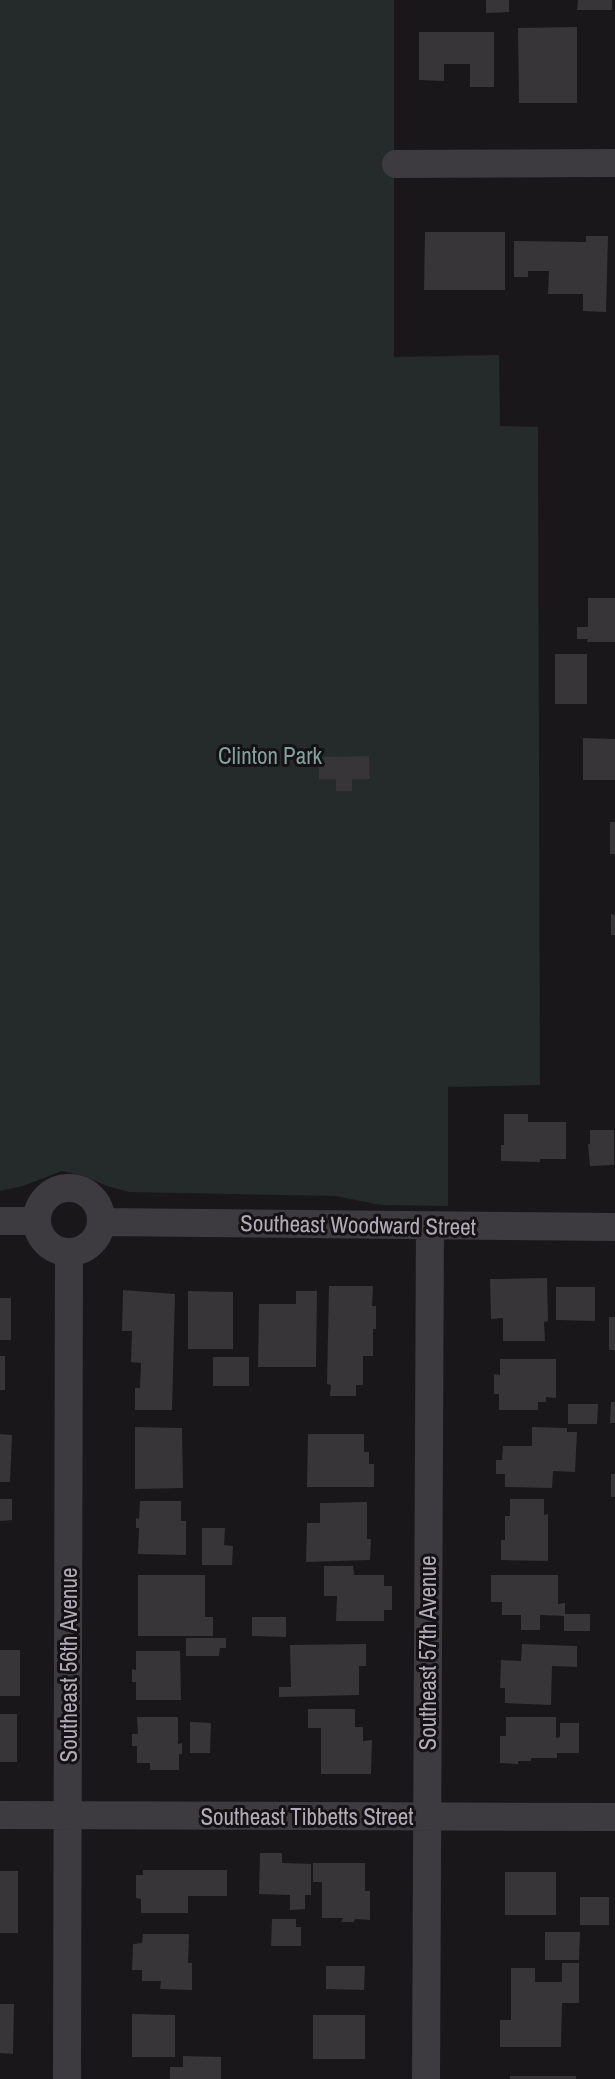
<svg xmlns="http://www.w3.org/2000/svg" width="615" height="2079" font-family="'Archivo Narrow',sans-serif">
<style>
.green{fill:#242b2a}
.building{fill:#373538}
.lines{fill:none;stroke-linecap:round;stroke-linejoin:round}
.street{stroke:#3e3b40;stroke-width:28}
.labels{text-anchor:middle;stroke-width:6;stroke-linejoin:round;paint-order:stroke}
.park-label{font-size:23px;fill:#84a09b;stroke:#141214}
.street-label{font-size:23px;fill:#b1abb8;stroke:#141214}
</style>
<rect width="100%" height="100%" fill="#191719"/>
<path class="green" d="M0,0H394V357L499,355L500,426L538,427L540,1085L448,1087V1206L381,1205L335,1196L129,1192L107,1186L84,1176L62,1171L23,1186L0,1191Z"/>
<path class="building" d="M486,0H509V12L486,13Z
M578,0H612V10H577Z
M577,27V103H519L518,28Z
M419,32H494V87H470V64H444V81L419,80Z
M425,232H505V290H424Z
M586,236H608L606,312L583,311V294H548L549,271H528V277H514V241L586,242Z
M588,598H615V642H587L588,639H577V627H588Z
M555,654H587V704H555Z
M583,738L615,739V780H583Z
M369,756L370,779H352V791H336V779H319V757Z
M610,822H615V854H610Z
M611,914L615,915V935H611Z
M504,1114H528V1122H566V1159H540V1162L501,1161V1145H504Z
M590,1130H614V1165L590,1166L588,1144H590Z
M547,1278L548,1321L544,1322L545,1341H503V1318L491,1319L490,1279Z
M329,1286H373L372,1306H376V1329H373V1356H363V1385H356V1396H330L331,1385L327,1384Z
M556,1287H595V1321L556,1320Z
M123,1290L175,1294L172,1410H135V1388H140L141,1363L131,1362L132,1331H122Z
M188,1291L233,1292V1349H188Z
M296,1291H317L316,1367H258L259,1304H296Z
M0,1298H11V1340H0Z
M609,1317H615V1350H609Z
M0,1356H5V1390H0Z
M213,1357H249V1386H213Z
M500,1359H556V1398L546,1397V1402H538V1410H499V1394H494V1374L500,1375Z
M611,1402H615V1423H610Z
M568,1404H598L597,1424H568Z
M135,1427L182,1428L183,1488L135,1489Z
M532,1427L567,1428V1432H577L575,1472L553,1471L552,1488L505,1487V1474H496V1460H502L503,1446H532Z
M0,1434L12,1435L10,1482H0Z
M308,1434H364V1452H369V1464H374V1487H307Z
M611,1474H615V1497H611Z
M0,1499H12V1520L0,1521Z
M510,1499H544V1515L548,1514V1561L501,1560V1540H505V1516H510Z
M140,1501H181V1521H186V1555L138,1554L139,1528H136V1518L139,1519Z
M367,1502V1539H371L370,1560L306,1562L307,1523H320V1503Z
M202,1528H225L224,1545L233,1546L232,1565H202Z
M324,1566H353L354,1575H384V1586H392V1610H384V1621H336L337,1596H324Z
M138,1575H205V1617H213V1636H138Z
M491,1575H558V1604L565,1603V1614H590V1631H564V1616L540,1615V1630H521V1615H502V1602H491Z
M252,1617H286V1637L252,1636Z
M186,1638H226V1648H220L219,1656H186Z
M366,1644V1666H359V1695L279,1697V1687H291L290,1645Z
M522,1644L577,1646V1667L552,1666L551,1705L505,1703V1688H500L501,1660L521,1661Z
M0,1650H20V1696H0Z
M136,1651H180L181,1700H136V1682H132V1669L136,1670Z
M308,1709H355V1727H363V1741L372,1740L371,1774H321V1728H308Z
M0,1714H17V1762H0Z
M137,1717H178V1744L182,1743V1754H179V1770H150V1763H137V1746H132V1734H138Z
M506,1717H556V1738L560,1737V1723H579V1753H557V1758H531V1761H518V1764L500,1763V1736H506Z
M190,1722L211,1723L210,1753H190Z
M260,1853H282V1863L311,1864V1895H305V1909L290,1910V1895L259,1894Z
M313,1863H365V1891H370V1920L355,1919L354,1922H341L343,1918H322V1882H313Z
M143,1870H227V1896H188V1913H141V1899L136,1898V1875H143Z
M0,1871H18V1933H0Z
M505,1872H556V1915H505Z
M580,1897H609V1925H580Z
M272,1919H296V1927H301V1946H271Z
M545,1932H580L579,1960H545Z
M143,1934H189L188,1963H192V1990L160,1989L161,1981H142V1970H132L133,1944L142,1943Z
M562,1963H579V2003H562L561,2047H500V2020H511V1968H535V1982H562Z
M326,1966H365L364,1990L326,1989Z
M0,2004H14L13,2054L0,2053Z
M132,2014L175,2015V2057H132Z
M313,2015H365V2059H313Z
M183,2056L221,2057V2079H170V2067H183Z
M510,2076H576V2079H510Z"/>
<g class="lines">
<path class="street" d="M396,164L615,163
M37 1220a32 32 0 1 1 64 0a32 32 0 1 1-64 0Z
M0,1221H37
M101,1222L615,1227
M0,1815L615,1817
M67,2079L69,1252
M426,2079L430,1226"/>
</g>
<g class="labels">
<g class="park-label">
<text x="270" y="764">Clinton Park</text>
</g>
<g class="street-label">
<text transform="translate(358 1225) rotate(1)" y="8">Southeast Woodward Street</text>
<text transform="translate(428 1653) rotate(-90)" y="8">Southeast 57th Avenue</text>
<text transform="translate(69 1665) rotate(-90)" y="8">Southeast 56th Avenue</text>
<text x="307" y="1825">Southeast Tibbetts Street</text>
</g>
</g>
</svg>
